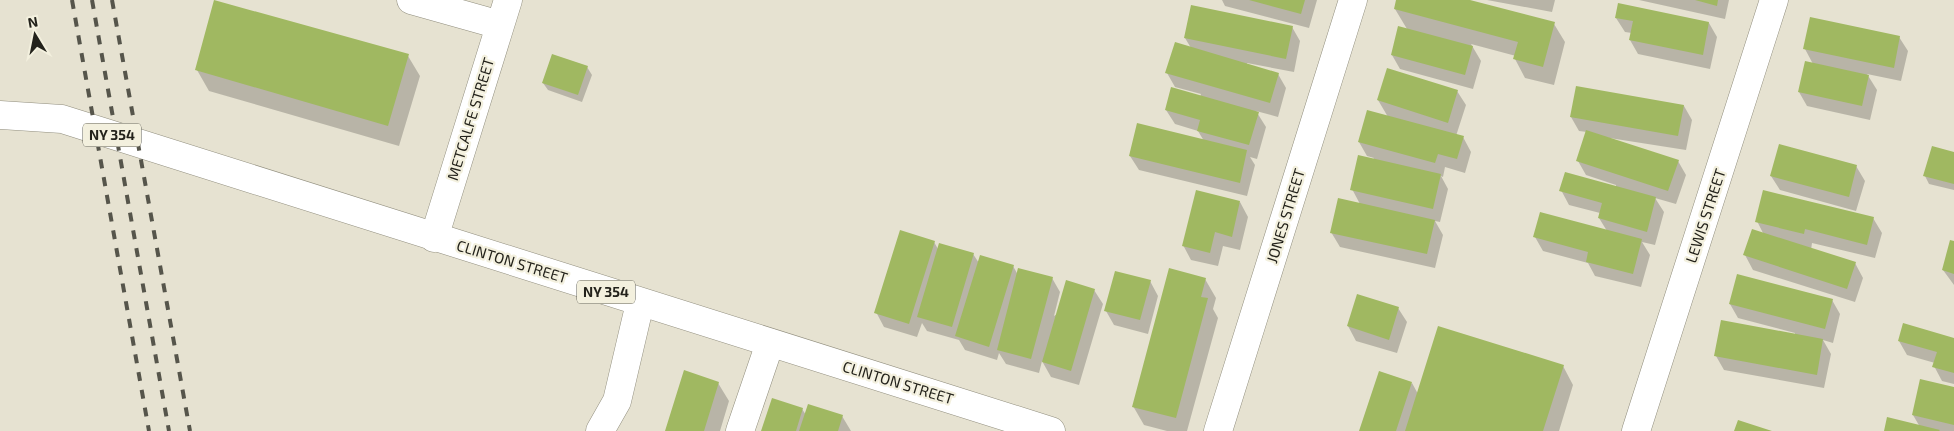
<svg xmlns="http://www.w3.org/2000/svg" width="1954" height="431" font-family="'Exo 2',sans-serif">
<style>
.shadow{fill:#0003}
.building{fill:#a0b861}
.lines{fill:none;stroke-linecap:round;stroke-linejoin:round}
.minor-casing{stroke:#918e7e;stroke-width:29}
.major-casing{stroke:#918e7e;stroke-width:29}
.minor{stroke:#fff;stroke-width:28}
.major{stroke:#fff;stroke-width:28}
.rail{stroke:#56554b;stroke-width:4;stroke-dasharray:9 9;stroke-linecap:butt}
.labels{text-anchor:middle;stroke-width:4.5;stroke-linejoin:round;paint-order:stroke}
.shield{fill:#f3f0de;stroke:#616056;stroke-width:1}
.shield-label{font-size:14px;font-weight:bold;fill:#23221b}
.street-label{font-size:15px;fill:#23221b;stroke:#f3f0de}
</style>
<rect width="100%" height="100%" fill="#e6e2d1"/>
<path class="shadow" d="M1222,0H1317L1309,28L1225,6Z
M1398,0H1465L1554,24L1565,42L1554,85L1525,78L1515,59L1516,56L1471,44L1481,61L1473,89L1400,69L1392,55L1407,29L1395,9Z
M1487,0H1555L1552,12Z
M1639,0H1729L1725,19Z
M1616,18L1709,23L1717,37L1710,69L1638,54L1630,40L1632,33L1625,32Z
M1292,27L1300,41L1294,72L1247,63V65L1278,74L1286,88L1278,117L1256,111L1266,127L1257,159L1250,157L1255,165L1247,196L1139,170L1130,156L1204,141L1198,131L1175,124L1166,110L1200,97L1201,94L1175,87L1167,73L1191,48L1185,38Z
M1899,37L1908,51L1901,81L1867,74L1877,90L1870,120L1807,106L1799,92L1813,64L1805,49Z
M408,56L420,76L399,146L209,91L197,70Z
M587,67L592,75L582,102L548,90L543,83Z
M1457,91L1466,105L1456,136L1463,137L1471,152L1465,173L1445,167L1443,177L1441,176L1448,189L1440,222L1435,221L1443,235L1435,268L1340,247L1331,232L1360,204L1352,189L1374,158L1367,156L1359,142L1388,117L1378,100Z
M1684,106L1692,120L1686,150L1603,137L1678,161L1686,175L1676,204L1655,198L1664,212L1655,245L1642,242L1650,255L1641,287L1595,276L1588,263L1543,251L1535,237L1607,231L1599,218L1600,213L1569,205L1561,190L1616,187V185L1586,175L1578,161L1587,132L1579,131L1571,117Z
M1954,154V190L1929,184L1925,176Z
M1856,166L1865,181L1856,211L1780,190L1771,176Z
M1240,202L1248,217L1240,250L1223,246L1218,266L1191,260L1183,245Z
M1873,218L1882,233L1875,258L1812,243L1811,250L1855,263L1863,278L1855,302L1753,270L1745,255L1764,235L1757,221Z
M934,242L938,249L973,254L979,263L1013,266L1018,275L1052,278L1060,292L1054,316L1094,290L1103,304L1079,385L1051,377L1042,361L1039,373L1006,364L999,353L997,360L965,350L959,340L927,331L922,323L917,337L884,327L876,312Z
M1954,242V285L1943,270Z
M1205,279L1216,298L1213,309L1218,318L1187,431H1167L1144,425L1133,406Z
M1150,281L1158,296L1148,334L1114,325L1106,311Z
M1832,300L1840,314L1833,343L1823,340L1831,354L1824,388L1724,370L1716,356L1795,335V333L1738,318L1730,304Z
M1398,308L1407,322L1397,353L1356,341L1348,326Z
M1954,339V384L1942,381L1934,366L1935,363L1907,355L1899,341Z
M1563,366L1573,385L1559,431H1361L1412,383L1418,394Z
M718,383L729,401L720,431H666Z
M1954,388V431H1885L1920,427L1913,415Z
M802,409L806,415L842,416L851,431H762Z"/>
<path class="building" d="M214,0L409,54L388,126L195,70Z
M1249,0H1305L1301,14Z
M1396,0H1470L1555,22L1543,67L1513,59L1518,42L1394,9Z
M1695,0H1718L1717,6Z
M1618,3L1709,22L1703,55L1629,40L1633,21L1615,18Z
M1191,5L1293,26L1286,59L1184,38Z
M1810,17L1900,36L1894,68L1803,49Z
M1398,26L1473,46L1465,75L1391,55Z
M1175,42L1279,73L1270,103L1165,73Z
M552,54L588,66L578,95L542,83Z
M1805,61L1869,75L1862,106L1798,92Z
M1387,68L1458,90L1448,123L1377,100Z
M1576,86L1684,105L1678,136L1570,117Z
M1171,87L1259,112L1249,145L1197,131L1200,120L1165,110Z
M1367,110L1464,136L1457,159L1438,154L1435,163L1358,142Z
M1137,123L1247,150L1240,183L1129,156Z
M1586,130L1679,160L1668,191L1576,161Z
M1779,144L1857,165L1849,197L1770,176Z
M1932,146L1954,152V184L1923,176Z
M1358,155L1441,174L1433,209L1350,190Z
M1565,172L1656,197L1647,232L1598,218L1602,203L1559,191Z
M1196,190L1240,201L1232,237L1215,232L1210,253L1182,246Z
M1763,190L1874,217L1867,245L1805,229L1804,234L1755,222Z
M1338,198L1435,220L1427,254L1330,233Z
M1540,212L1642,239L1633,274L1586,262L1588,252L1533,237Z
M1752,229L1856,262L1847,289L1743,255Z
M900,230L935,241L909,324L874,313Z
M1950,240L1954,241V274L1942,270Z
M939,243L974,253L952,327L917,317Z
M980,255L1014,265L989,347L955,336Z
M1018,268L1053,277L1031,359L997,350Z
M1169,268L1206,278L1201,297L1208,298L1176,418L1132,407Z
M1115,271L1151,280L1140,320L1104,311Z
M1737,274L1833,299L1825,329L1729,304Z
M1066,280L1095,289L1071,371L1042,362Z
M1357,294L1399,307L1389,340L1347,326Z
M1721,320L1823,339L1817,375L1714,356Z
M1903,323L1954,338V373L1932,367L1937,352L1898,341Z
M1438,326L1564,365L1543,431H1405Z
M684,370L719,382L704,431H665Z
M1379,371L1412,382L1396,431H1359Z
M1920,379L1954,387V425L1912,415Z
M772,398L803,408L796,431H761Z
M808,404L843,415L838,431H799Z
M1887,417L1940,430L1939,431H1884Z
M1738,420L1772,431H1734Z"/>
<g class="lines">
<g class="minor-casing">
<path id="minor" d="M411,0L500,25
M434,238L508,0
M600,431L617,401L640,303
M740,431L770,343
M1218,431L1353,0
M1636,431L1774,0"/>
</g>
<g class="major-casing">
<path id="major" d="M0,115L62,119L1051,431"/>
</g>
<use href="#minor" class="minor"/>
<use href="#major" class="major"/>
<path class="rail" d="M72,0L149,431
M92,0L169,431
M112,0L190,431"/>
</g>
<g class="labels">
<g class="shield">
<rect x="83" y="123.5" width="58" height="23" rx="4"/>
<rect x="577" y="280.5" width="58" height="23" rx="4"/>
</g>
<g class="shield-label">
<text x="112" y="140">NY 354</text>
<text x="606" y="297">NY 354</text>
</g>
<g class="street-label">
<text transform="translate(471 119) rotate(-73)" y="5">METCALFE STREET</text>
<text transform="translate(1286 216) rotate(-73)" y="5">JONES STREET</text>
<text transform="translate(1706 216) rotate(-72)" y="5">LEWIS STREET</text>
<text transform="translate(512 262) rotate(17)" y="5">CLINTON STREET</text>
<text transform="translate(898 383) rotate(17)" y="5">CLINTON STREET</text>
</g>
</g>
<g transform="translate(35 35) rotate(350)" stroke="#f3f0de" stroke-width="4" paint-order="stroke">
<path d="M0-4L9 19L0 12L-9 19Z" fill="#23221b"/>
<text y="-8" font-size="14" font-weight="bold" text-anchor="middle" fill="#23221b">N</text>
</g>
</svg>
